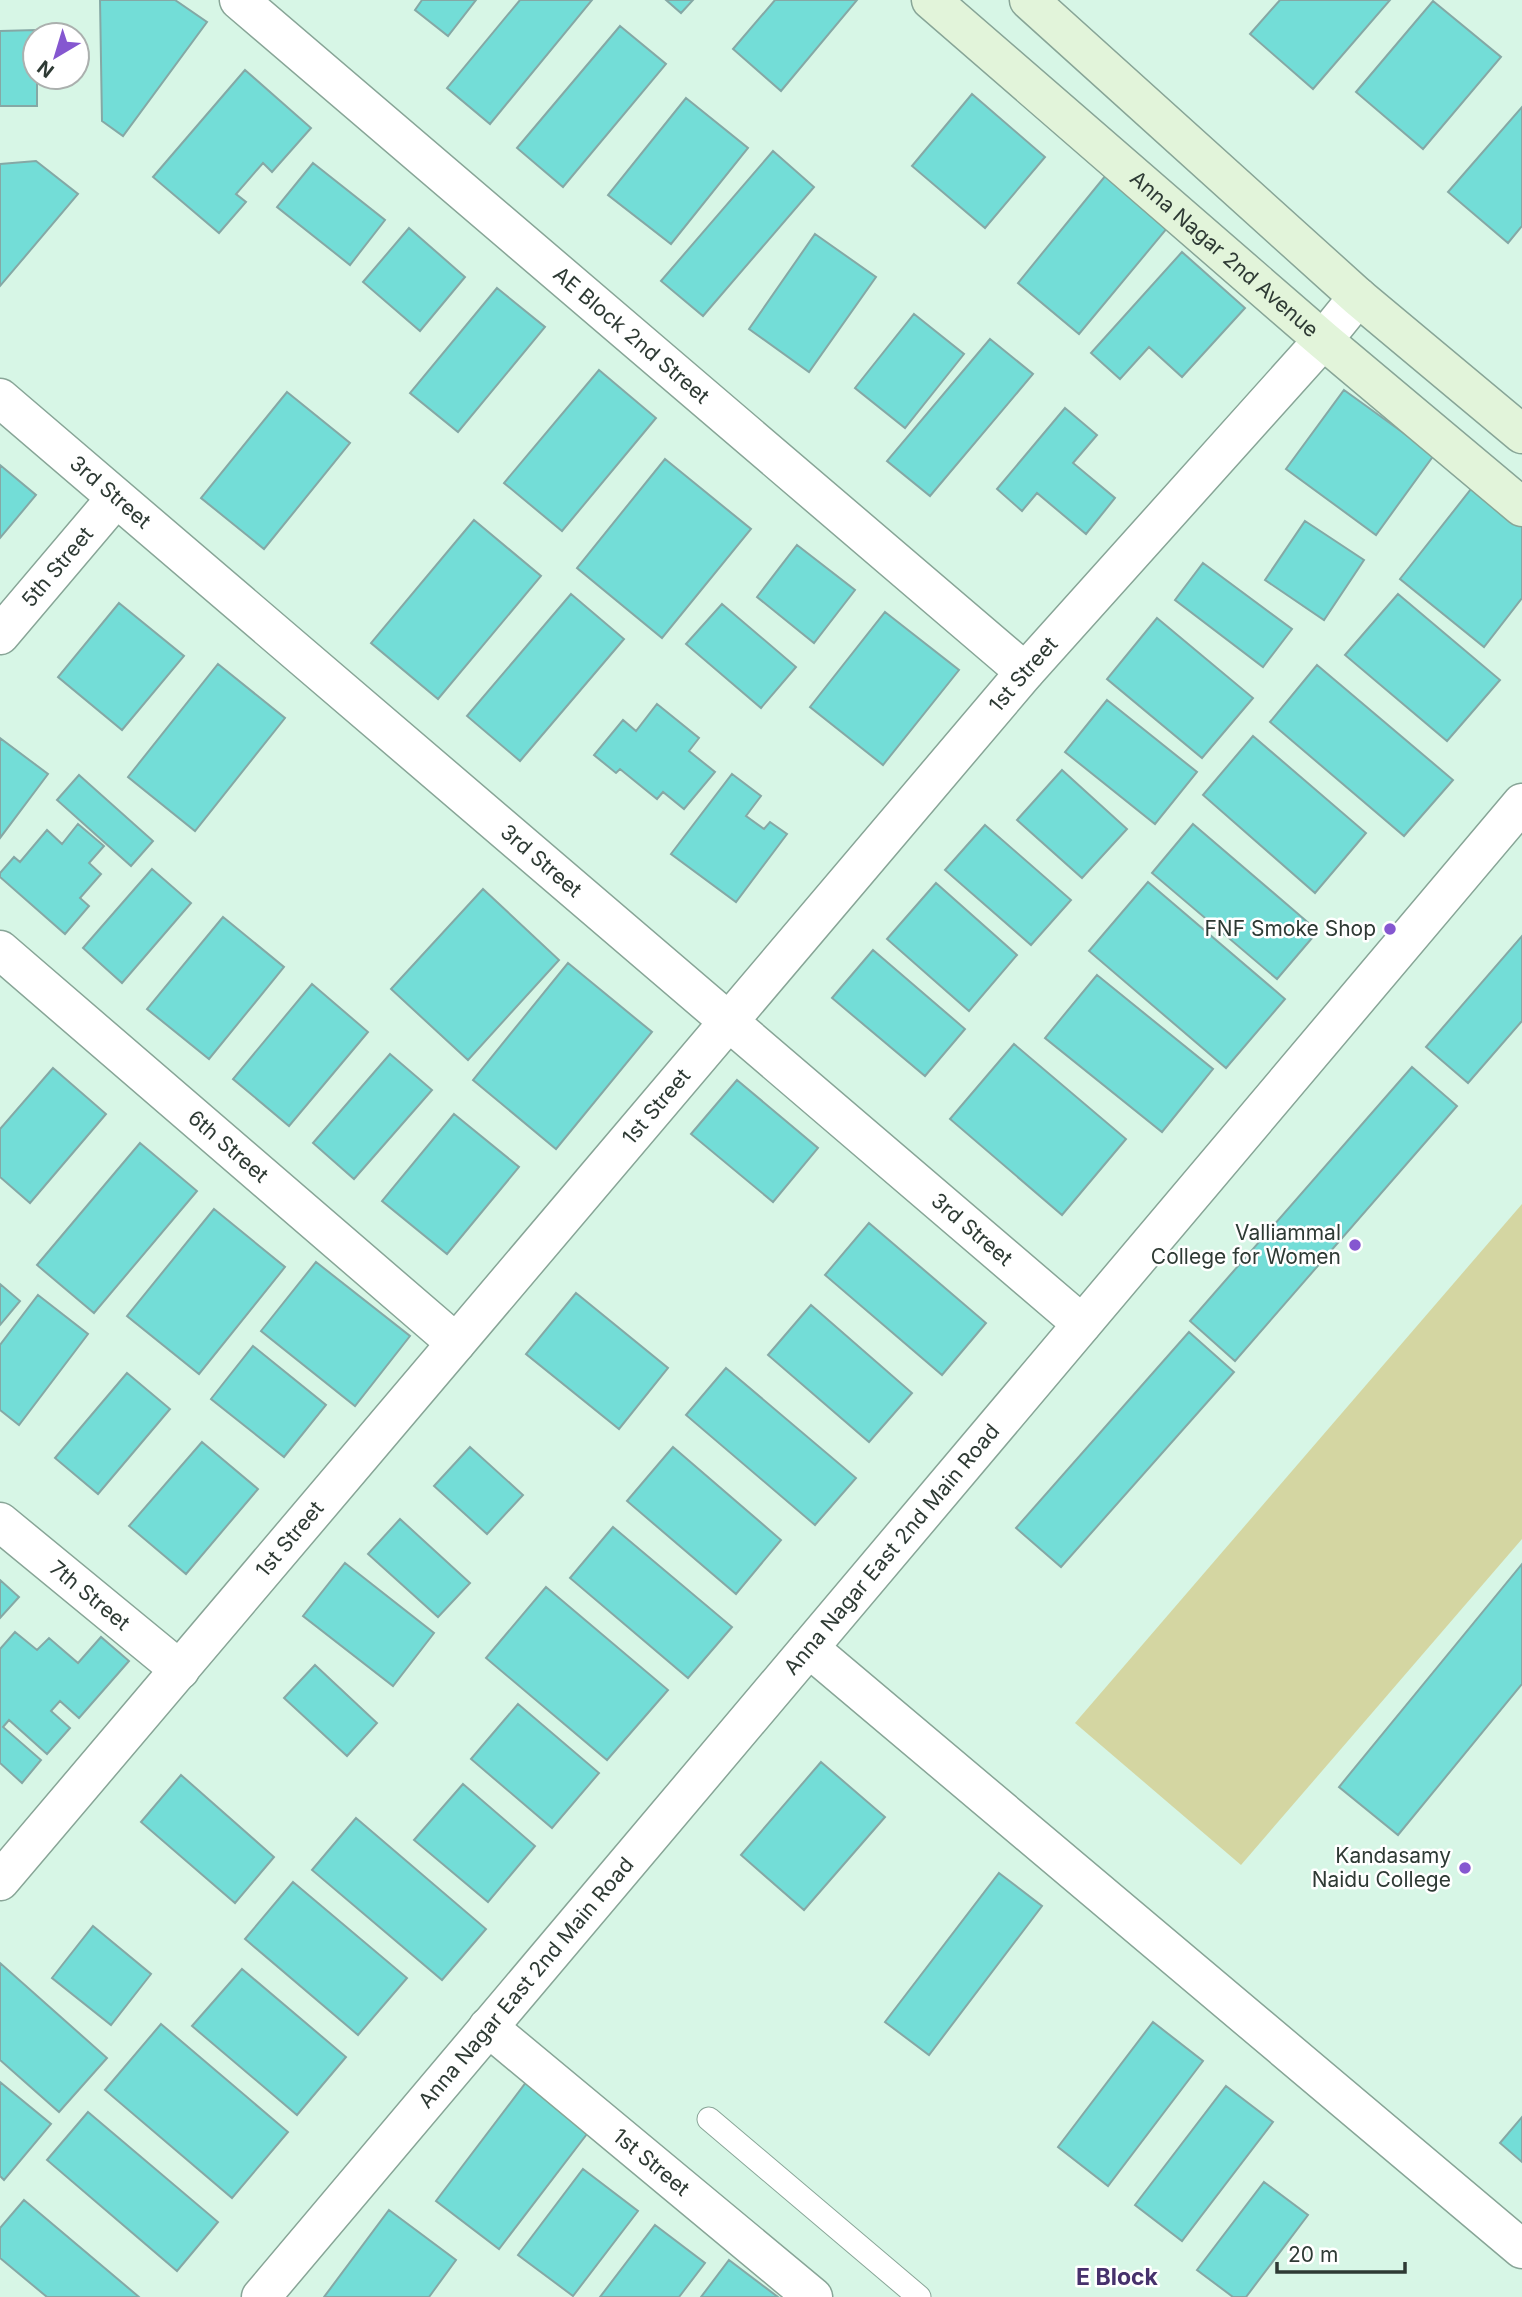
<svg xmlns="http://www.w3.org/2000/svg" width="1522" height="2297" font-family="Inter,sans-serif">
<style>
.green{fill:#d4d6a2}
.building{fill:#73ddd7;stroke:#85a8a5;stroke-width:2}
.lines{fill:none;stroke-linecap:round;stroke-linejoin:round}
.lane-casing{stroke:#88a597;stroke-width:25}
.street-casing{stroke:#88a597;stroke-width:41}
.secondary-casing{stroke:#88a597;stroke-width:41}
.lane{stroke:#fff;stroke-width:23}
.street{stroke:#fff;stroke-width:38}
.secondary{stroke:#e2f4da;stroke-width:38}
.poi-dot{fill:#8557d0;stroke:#fff;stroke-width:2.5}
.labels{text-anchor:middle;stroke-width:5;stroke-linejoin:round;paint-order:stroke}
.street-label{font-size:21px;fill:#2e3a34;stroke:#fff}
.poi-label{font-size:21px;fill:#2e3a34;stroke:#fff;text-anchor:end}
.neighbourhood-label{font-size:23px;font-weight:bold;fill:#46316c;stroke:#fff}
</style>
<rect width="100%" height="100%" fill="#d7f6e6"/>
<path class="green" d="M1522,1204V1539L1241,1865L1075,1723Z"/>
<path class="building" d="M100,0H175L207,22L123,136L102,121Z
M422,0H476L448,36L415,10Z
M520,0H592L490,124L447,88Z
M666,0H693L681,13Z
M775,0H857L781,91L733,49Z
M1280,0H1390L1313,89L1250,34Z
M1433,1L1501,57L1423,149L1356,92Z
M620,26L666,64L563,187L517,148Z
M36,30L35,77H37V106H0V31Z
M245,70L311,128L272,172L263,163L236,194L246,202L219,233L153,177Z
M972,94L1045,157L985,228L912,166Z
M686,98L748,148L671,244L608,195Z
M1522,107V226L1508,243L1448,192Z
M773,151L814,187L703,316L661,281Z
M36,161L78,194L0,286V164Z
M313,163L385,220L350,265L277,207Z
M1115,164L1178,215L1079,334L1018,283Z
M409,228L465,277L420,331L363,282Z
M815,234L876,277L809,372L749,329Z
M1182,252L1245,308L1182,377L1149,347L1120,379L1091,353Z
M497,288L545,327L458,432L410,393Z
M914,314L964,354L905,428L855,388Z
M990,339L1033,374L930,496L887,461Z
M599,370L656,418L562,531L504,483Z
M1344,390L1434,455L1376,535L1286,469Z
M287,392L350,443L264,549L201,498Z
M1065,408L1097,435L1073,463L1115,498L1086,534L1037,493L1022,511L997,489Z
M665,459L751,529L662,638L577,568Z
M0,465L36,495L0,538Z
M1475,484L1522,521V598L1484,647L1400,579Z
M474,520L541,576L438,699L371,643Z
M1305,521L1364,560L1324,620L1265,580Z
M797,545L855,590L814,643L757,597Z
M1203,563L1292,629L1263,667L1175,600Z
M571,594L624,639L520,761L467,716Z
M1398,594L1500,680L1447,741L1345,655Z
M119,603L184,656L122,730L58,677Z
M722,604L796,667L761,708L686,644Z
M885,612L959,670L883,765L810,707Z
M1157,618L1253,698L1202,758L1107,679Z
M218,664L285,718L195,831L128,777Z
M1317,665L1453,780L1404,836L1270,722Z
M1107,700L1197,772L1155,824L1065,752Z
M657,704L699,738L689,751L715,772L684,809L663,792L657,799L620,769L616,773L594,755L623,720L636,731Z
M1253,736L1366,833L1315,893L1203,795Z
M0,738L48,774L0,838Z
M1062,770L1127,829L1082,878L1017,820Z
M732,774L761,796L746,816L764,829L770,822L787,834L736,902L671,854Z
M79,775L153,841L131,866L57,800Z
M78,824L104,846L89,863L101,874L80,898L89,906L65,934L0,877V873L14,857L20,862L47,830L62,844Z
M1193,824L1318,931L1277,979L1152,873Z
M985,825L1071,900L1031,945L945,870Z
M152,869L191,903L122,983L83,948Z
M1148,882L1285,999L1226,1068L1089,951Z
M936,883L1017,955L969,1011L887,939Z
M483,889L559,960L468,1060L391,989Z
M223,917L284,967L209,1059L147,1009Z
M1522,936V1021L1468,1083L1426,1047Z
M873,950L965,1029L925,1076L832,998Z
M568,963L652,1032L556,1149L473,1080Z
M1097,975L1213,1069L1162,1132L1045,1038Z
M312,984L368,1032L289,1126L233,1079Z
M1014,1044L1126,1139L1062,1215L950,1119Z
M390,1054L432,1090L354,1179L313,1143Z
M1412,1067L1457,1106L1235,1361L1190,1321Z
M53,1068L106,1114L30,1203L0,1177V1129Z
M737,1080L818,1148L773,1202L691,1134Z
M454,1114L519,1167L447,1254L382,1201Z
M140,1143L197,1191L94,1313L37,1265Z
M214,1209L285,1267L199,1374L127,1316Z
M869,1223L986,1323L942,1375L825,1275Z
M316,1262L410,1336L355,1406L261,1331Z
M0,1284L20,1301L0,1325Z
M576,1293L668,1368L619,1429L526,1354Z
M38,1295L88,1334L19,1425L0,1410V1345Z
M811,1305L912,1393L869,1442L768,1355Z
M1189,1332L1234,1372L1061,1567L1016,1528Z
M253,1346L326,1405L284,1457L211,1399Z
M726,1368L856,1478L815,1525L686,1415Z
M127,1373L170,1409L98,1494L55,1458Z
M202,1442L258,1489L186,1574L129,1526Z
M470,1447L523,1495L487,1534L434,1486Z
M673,1447L781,1540L736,1594L627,1501Z
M400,1519L470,1583L438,1617L368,1554Z
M613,1527L732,1627L688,1678L570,1578Z
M345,1563L434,1633L393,1686L303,1616Z
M1522,1564V1684L1398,1835L1339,1787Z
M0,1580L19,1597L0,1618Z
M546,1587L668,1690L607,1760L486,1658Z
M15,1632L37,1650L49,1638L78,1663L101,1637L129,1661L79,1718L60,1701L51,1711L70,1728L47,1754L9,1720L3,1727L41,1760L22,1783L0,1763V1649Z
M315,1665L377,1723L347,1756L284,1698Z
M518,1704L599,1773L552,1828L471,1759Z
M821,1762L885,1817L804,1910L741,1855Z
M181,1775L274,1857L235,1903L141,1822Z
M463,1784L535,1846L488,1902L414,1840Z
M356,1818L486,1929L442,1980L312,1870Z
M999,1873L1042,1906L929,2055L885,2022Z
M293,1882L407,1978L358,2035L245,1939Z
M93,1926L151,1974L111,2025L52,1978Z
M0,1963L107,2058L59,2112L0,2060Z
M242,1969L346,2057L297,2115L192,2026Z
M1153,2022L1203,2061L1108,2186L1058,2147Z
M161,2024L288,2132L232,2198L105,2090Z
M527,2081L590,2130L499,2249L436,2201Z
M0,2082L51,2124L4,2180L0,2176Z
M1226,2086L1273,2122L1182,2241L1135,2205Z
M88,2112L218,2222L177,2271L47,2160Z
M1522,2117V2162L1500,2143Z
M583,2169L638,2211L573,2296L518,2255Z
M1264,2182L1308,2215L1246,2297H1233L1197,2270Z
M24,2200L139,2297H47L0,2258V2228Z
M389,2210L456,2260L429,2297H324Z
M655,2225L705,2263L679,2297H600Z
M729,2260L778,2297H701Z"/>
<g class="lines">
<g class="lane-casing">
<path id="lane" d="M709,2119L919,2297"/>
</g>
<g class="street-casing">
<g id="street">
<path id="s1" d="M239,0L1025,672"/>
<path id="s2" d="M0,398L1082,1324"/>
<path id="s3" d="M0,635L116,498"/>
<path id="s4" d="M0,950L456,1343"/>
<path id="s5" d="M0,1522L180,1670"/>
<path d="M809,1648L1522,2249"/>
<path id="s6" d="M0,1881L1025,672L1323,340L1358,297"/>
<path id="s7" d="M488,2027L813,2297"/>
<path id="s8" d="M261,2297L1522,803"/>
</g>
</g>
<g class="secondary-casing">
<g id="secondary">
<path id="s9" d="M931,0L1323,340L1522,507"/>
<path d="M1029,0L1358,297L1522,434"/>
</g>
</g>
<use href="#lane" class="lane"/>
<use href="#street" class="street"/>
<use href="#secondary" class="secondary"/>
</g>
<g class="poi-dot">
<circle cx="1390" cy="929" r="7"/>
<circle cx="1355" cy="1245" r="7"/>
<circle cx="1465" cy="1868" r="7"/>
</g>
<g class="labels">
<g class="street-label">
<text dy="7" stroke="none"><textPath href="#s9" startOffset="388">Anna Nagar 2nd Avenue</textPath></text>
<text dy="7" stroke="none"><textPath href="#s1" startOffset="516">AE Block 2nd Street</textPath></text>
<text dy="7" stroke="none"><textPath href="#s2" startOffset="145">3rd Street</textPath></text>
<text dy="7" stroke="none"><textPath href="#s3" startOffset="89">5th Street</textPath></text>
<text dy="7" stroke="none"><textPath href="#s6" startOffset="1582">1st Street</textPath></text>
<text dy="7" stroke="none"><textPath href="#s2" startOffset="712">3rd Street</textPath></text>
<text dy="7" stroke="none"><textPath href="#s6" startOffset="1015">1st Street</textPath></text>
<text dy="7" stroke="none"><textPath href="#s4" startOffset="301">6th Street</textPath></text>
<text dy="7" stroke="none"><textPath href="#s2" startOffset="1279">3rd Street</textPath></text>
<text dy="7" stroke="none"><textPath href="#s6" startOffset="448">1st Street</textPath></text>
<text dy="7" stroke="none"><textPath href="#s8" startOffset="978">Anna Nagar East 2nd Main Road</textPath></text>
<text dy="7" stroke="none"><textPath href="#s5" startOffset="116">7th Street</textPath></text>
<text dy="7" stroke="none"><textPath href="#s8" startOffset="411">Anna Nagar East 2nd Main Road</textPath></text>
<text dy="7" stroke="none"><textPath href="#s7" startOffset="212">1st Street</textPath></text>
</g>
<g class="poi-label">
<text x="1376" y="936">FNF Smoke Shop</text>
<text x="1341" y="1240">Valliammal<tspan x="1341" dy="24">College for Women</tspan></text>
<text x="1451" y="1863">Kandasamy<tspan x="1451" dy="24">Naidu College</tspan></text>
</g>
<g class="neighbourhood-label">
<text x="1117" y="2285">E Block</text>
</g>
</g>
<g transform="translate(56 56) rotate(218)"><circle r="33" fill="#ffffff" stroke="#abb0ae" stroke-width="2"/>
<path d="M0-5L12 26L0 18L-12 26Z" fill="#8557d0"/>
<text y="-10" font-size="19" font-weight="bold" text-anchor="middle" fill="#2e3a34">N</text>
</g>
<path d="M1277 2262v10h128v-10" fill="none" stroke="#2e3a34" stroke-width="3.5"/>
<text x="1288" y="2262" font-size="21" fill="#2e3a34" stroke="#ffffff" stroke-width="5" paint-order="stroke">20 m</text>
</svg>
